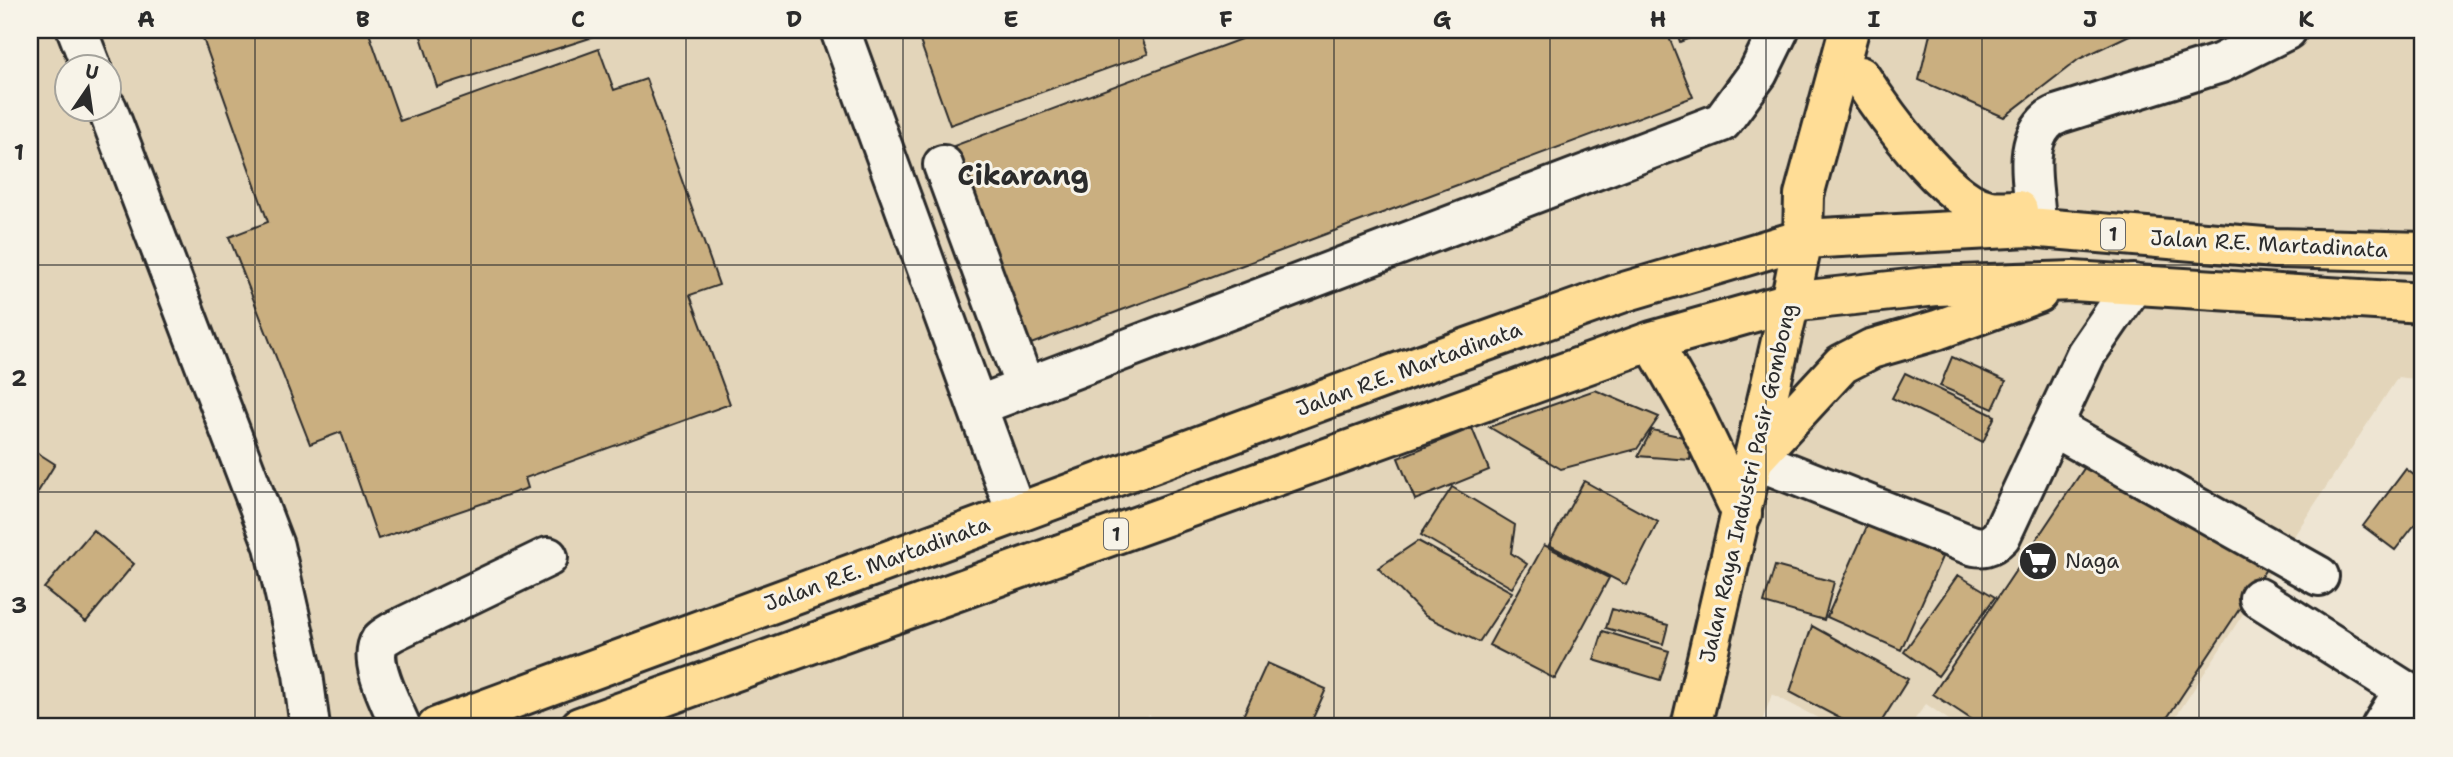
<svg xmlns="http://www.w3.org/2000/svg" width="2453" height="757" font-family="'Shantell Sans',sans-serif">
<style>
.built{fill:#e3d5ba;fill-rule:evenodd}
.building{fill:#caaf80;stroke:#2b2b2b;stroke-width:2}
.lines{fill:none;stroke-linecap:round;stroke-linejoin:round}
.minor-casing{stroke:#2b2b2b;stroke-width:44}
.major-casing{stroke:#2b2b2b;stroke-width:44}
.highway-casing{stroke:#2b2b2b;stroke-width:44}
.minor{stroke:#f7f3e8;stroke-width:38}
.major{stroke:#ffdd96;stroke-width:38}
.highway{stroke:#ffdd96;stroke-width:38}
.grid{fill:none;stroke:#2b2b2b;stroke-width:2;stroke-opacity:0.55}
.labels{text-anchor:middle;stroke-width:6;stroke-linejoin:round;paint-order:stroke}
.shield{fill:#f7f3e8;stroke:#686764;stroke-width:2}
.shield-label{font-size:19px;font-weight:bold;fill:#2b2b2b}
.street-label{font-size:21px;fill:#2b2b2b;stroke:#f7f3e8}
.poi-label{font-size:21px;fill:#2b2b2b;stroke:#f7f3e8;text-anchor:start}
.district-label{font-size:28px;font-weight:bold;fill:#2b2b2b;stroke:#f7f3e8}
.neatline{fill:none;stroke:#2b2b2b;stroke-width:2.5}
.grid-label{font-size:23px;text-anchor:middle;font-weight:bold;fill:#2b2b2b}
</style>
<rect width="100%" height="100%" fill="#eee5d3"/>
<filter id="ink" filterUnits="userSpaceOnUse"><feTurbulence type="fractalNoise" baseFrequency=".0143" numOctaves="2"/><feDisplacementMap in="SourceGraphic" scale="14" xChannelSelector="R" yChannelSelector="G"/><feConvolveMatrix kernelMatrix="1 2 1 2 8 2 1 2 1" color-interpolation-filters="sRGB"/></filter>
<g filter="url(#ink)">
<path class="built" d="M30,30H2423V380L2398,377L2169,727H1959L1926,704L1909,727H1835L1772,694L1760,727H1178L1149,715L1132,727H30ZM66,66H108V108H66Z"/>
<path class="building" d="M200,30H368L400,121L599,49L614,90L646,79L719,285L690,295L730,404L525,478L528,488L378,539L341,432L310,444L229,237L268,222Z
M419,30H615L437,87Z
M916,30H1139L1148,54L950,125Z
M1265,30H1666L1693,97L1031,344L951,147Z
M1676,30H1710L1680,42Z
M1931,30H2140L2079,59L2004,117L1919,80Z
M1952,357L2006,381L1993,409L1940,386Z
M1905,373L1995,416L1983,442L1892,398Z
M1595,390L1659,417L1637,449L1561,469L1489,427Z
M1472,428L1489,470L1415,500L1398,458Z
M1652,430L1692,439L1690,460L1638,456Z
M30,448L55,464L30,505Z
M2095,452L2268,566L2161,727H1983L1933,694Z
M2406,469L2423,482V514L2395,550L2363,526Z
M1584,481L1658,522L1626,585L1549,545Z
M1452,487L1515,525L1511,553L1527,564L1512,588L1421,535Z
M1868,524L1942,557L1901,650L1827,617Z
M93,530L134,564L86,622L44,588Z
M1418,541L1512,592L1479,642L1425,616L1378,568Z
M1544,545L1609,578L1555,679L1489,645Z
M1775,566L1834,582L1824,620L1764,603Z
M1958,575L1995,597L1938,676L1904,652Z
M1612,609L1668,625L1663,644L1606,628Z
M1812,626L1908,679L1878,727H1856L1790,692Z
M1603,631L1669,651L1660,680L1594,660Z
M1267,663L1326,689L1309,727H1238Z"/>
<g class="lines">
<g class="minor-casing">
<path id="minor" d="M77,30L91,66
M840,30L1016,513
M107,108L274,546L303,674L310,727
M943,165L1025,387
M2035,210C2033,183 2024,145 2045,123C2048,119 2054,116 2059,114L2221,63L2287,30
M977,406L1722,122L1758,73L1779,30
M2052,426L2319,576
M1754,459L1968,544C1982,549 1990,547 2001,536L2086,354L2134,284
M2259,598L2423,702
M401,727C393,707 367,661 380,641C383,637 389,634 394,631L548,557
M2381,727L2404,690"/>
</g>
<g class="major-casing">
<path id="major" d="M1691,727L1790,302L1803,239L1804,195L1849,30"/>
</g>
<g class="highway-casing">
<path id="highway" d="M1860,76C1883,112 1945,199 1986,209C1995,212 2008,210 2018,210
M1652,341L1695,416L1742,514
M1754,459L1842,364L1871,349L1937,330L2038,293
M437,727L1394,374L1624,292L1803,239L2029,227L2275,248L2423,252
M580,727L1652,341L1790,302L1936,286L2073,281L2423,303"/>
</g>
<use href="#minor" class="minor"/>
<use href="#major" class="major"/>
<use href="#highway" class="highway"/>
</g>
</g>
<path class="grid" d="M255,30V727M471,30V727M686,30V727M903,30V727M1119,30V727M1334,30V727M1550,30V727M1766,30V727M1982,30V727M2199,30V727M30,265H2423M30,492H2423"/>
<defs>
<g id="supermarket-disc" transform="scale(2.0125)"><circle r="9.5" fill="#2b2b2b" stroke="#f7f3e8"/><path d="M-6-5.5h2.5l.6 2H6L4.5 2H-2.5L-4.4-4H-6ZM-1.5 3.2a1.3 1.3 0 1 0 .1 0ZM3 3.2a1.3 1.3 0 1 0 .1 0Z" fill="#fff"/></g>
</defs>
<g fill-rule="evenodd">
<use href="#supermarket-disc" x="2038" y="561"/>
</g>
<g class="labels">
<g class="shield">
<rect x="2101" y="218.5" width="24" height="31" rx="5"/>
<rect x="1104" y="518.5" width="24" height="31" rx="5"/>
</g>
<g class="shield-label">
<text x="2113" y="241">1</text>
<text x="1116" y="541">1</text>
</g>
<g class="street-label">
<text transform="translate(2269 244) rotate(3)" y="7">Jalan R.E. Martadinata</text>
<text transform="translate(1409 369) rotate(-20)" y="7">Jalan R.E. Martadinata</text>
<text transform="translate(1748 483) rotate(-77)" y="7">Jalan Raya Industri Pasir Gombong</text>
<text transform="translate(877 564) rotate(-20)" y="7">Jalan R.E. Martadinata</text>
</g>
<g class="poi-label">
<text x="2065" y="568">Naga</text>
</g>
<g class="district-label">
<text x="1023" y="185">Cikarang</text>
</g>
</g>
<rect width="2453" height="757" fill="none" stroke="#f7f3e8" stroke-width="77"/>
<g transform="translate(88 88) rotate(13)"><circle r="33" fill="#f7f3e8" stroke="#a5a39c" stroke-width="2"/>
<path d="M0-5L12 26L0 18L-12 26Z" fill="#2b2b2b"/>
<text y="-10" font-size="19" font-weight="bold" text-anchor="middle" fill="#2b2b2b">U</text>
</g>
<rect x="38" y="38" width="2376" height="680" class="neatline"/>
<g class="grid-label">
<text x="146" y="27">A</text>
<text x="363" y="27">B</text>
<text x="578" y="27">C</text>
<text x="794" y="27">D</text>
<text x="1011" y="27">E</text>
<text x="1226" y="27">F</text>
<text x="1442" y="27">G</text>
<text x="1658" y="27">H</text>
<text x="1874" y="27">I</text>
<text x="2090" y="27">J</text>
<text x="2306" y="27">K</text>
<text x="19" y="160">1</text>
<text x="19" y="386">2</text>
<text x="19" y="613">3</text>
</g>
</svg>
